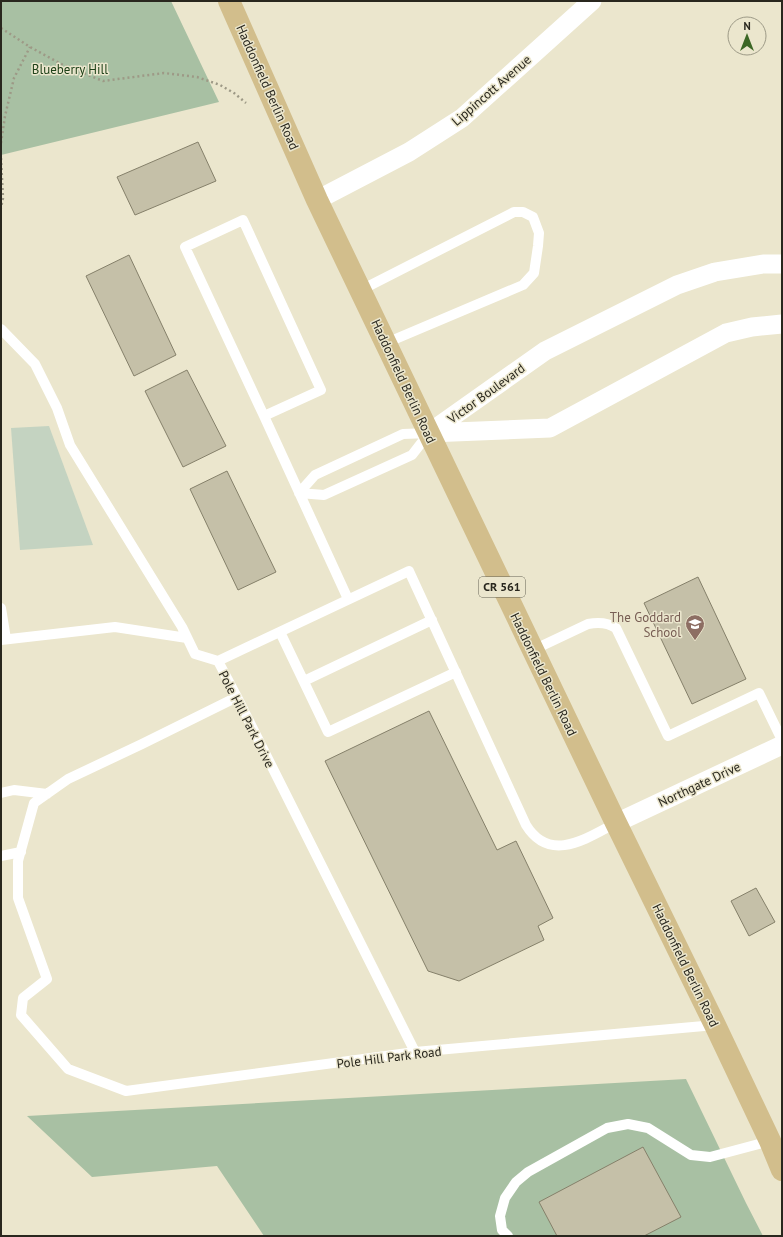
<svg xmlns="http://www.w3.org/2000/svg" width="783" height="1237" font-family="'PT Sans',sans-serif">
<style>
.green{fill:#c4d3c1}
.forest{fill:#a8c0a3}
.building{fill:#c5c0a8;stroke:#85806a}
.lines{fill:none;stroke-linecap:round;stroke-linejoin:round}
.path{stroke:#9d9986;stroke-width:2.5;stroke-dasharray:2 3;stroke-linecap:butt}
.service{stroke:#fff;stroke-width:10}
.minor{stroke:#fff;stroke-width:19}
.primary{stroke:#d2be8c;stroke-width:22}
.labels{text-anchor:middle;stroke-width:3;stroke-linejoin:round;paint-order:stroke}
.shield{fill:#ebe6cd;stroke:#636052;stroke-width:1}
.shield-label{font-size:12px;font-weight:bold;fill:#29271e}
.park-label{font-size:13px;fill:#1e4118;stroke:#ebe6cd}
.street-label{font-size:13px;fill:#29271e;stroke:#ebe6cd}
.education-label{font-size:13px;fill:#785e54;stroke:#ebe6cd;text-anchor:end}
</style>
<rect width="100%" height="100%" fill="#ebe6cd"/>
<path class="green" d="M49,426L93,545L20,550L11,428Z"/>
<path class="forest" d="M1,1H171L219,102L1,155Z
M686,1079L746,1203L763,1236H264L217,1166L92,1177L27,1116Z"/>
<path class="building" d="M198,142L216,181L135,215L117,177Z
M129,255L176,355L134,376L86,276Z
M187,370L226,446L183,467L145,391Z
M227,471L276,572L238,590L190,489Z
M698,577L746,679L692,704L644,603Z
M429,711L497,850L516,841L553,918L538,926L544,940L459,981L428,971L325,761Z
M756,888L775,922L749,936L731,901Z
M643,1147L681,1217L644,1236H557L539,1202Z"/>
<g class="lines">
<path class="path" d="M1,28L30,47L63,65L103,81L164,73L197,77L220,85L234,93L246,103
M1,143L5,116L14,78L30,47
M1,158L3,198L1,208"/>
<path class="service" d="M361,290L514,212H523L533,217L539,233L538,246L534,273L523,285L386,343
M1,329L35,364L57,408L70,445L182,627L195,654L218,661L237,697L415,1052
M264,416L185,247L243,220L321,390L264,416L348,599
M299,493L324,495L412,455L429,433
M299,493L315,475L403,434L429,433
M1,608L6,639
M280,632L328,732L456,672
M1,640L115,627L187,638
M533,650L588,624C598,622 607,622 616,628L668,736L759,693L782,740
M218,661L409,571L526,825C550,864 587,838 616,823
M304,681L432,620
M237,697L142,744L68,779L34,803L18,861V898L47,979L23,998L21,1015L68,1069L126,1091L415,1052L715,1025
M1,793L14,790L47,794
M1,856L21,852
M508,1236L502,1230L500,1216L505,1198L516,1182L528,1172L607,1128L628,1124L648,1128L691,1155L710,1157L770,1141"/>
<path class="minor" d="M317,200L409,152L462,118L592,1
M429,433L545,351L677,285L715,272L763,264H782
M429,433L550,428L726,333L752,327L782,324
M616,823L782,745"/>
<path class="primary" d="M229,1L317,200L616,823L715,1025L770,1141L782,1170"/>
</g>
<defs>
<g id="school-pin" transform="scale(1)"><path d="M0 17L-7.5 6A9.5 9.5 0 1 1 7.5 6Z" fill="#8d6e63" stroke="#ebe6cd"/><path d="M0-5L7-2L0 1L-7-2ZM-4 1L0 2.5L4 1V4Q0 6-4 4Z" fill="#fff"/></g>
</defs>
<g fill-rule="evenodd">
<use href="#school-pin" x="695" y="624"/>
</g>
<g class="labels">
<rect class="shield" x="479" y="577" width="46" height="20" rx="3"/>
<g class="shield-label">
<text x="502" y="591">CR 561</text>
</g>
<g class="park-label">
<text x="70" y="74">Blueberry Hill</text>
</g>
<g class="street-label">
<text transform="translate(268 87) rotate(66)" y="5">Haddonfield Berlin Road</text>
<text transform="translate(491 90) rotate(-41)" y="5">Lippincott Avenue</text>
<text transform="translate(404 381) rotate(65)" y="5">Haddonfield Berlin Road</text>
<text transform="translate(486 393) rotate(-36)" y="5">Victor Boulevard</text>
<text transform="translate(544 674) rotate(64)" y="5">Haddonfield Berlin Road</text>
<text transform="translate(247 719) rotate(63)" y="5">Pole Hill Park Drive</text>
<text transform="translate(699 784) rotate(-25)" y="5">Northgate Drive</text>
<text transform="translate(686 965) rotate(64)" y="5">Haddonfield Berlin Road</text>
<text transform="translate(389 1057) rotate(-7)" y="5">Pole Hill Park Road</text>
</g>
<g class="education-label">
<text x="681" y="622">The Goddard<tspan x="681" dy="15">School</tspan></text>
</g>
</g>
<rect width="783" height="1237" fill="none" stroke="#29271e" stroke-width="4"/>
<g transform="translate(747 36)"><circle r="19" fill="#ebe6cd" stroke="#9d9a87"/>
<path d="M0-3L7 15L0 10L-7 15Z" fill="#3c6725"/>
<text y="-6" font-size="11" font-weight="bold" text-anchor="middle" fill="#29271e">N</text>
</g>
</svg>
